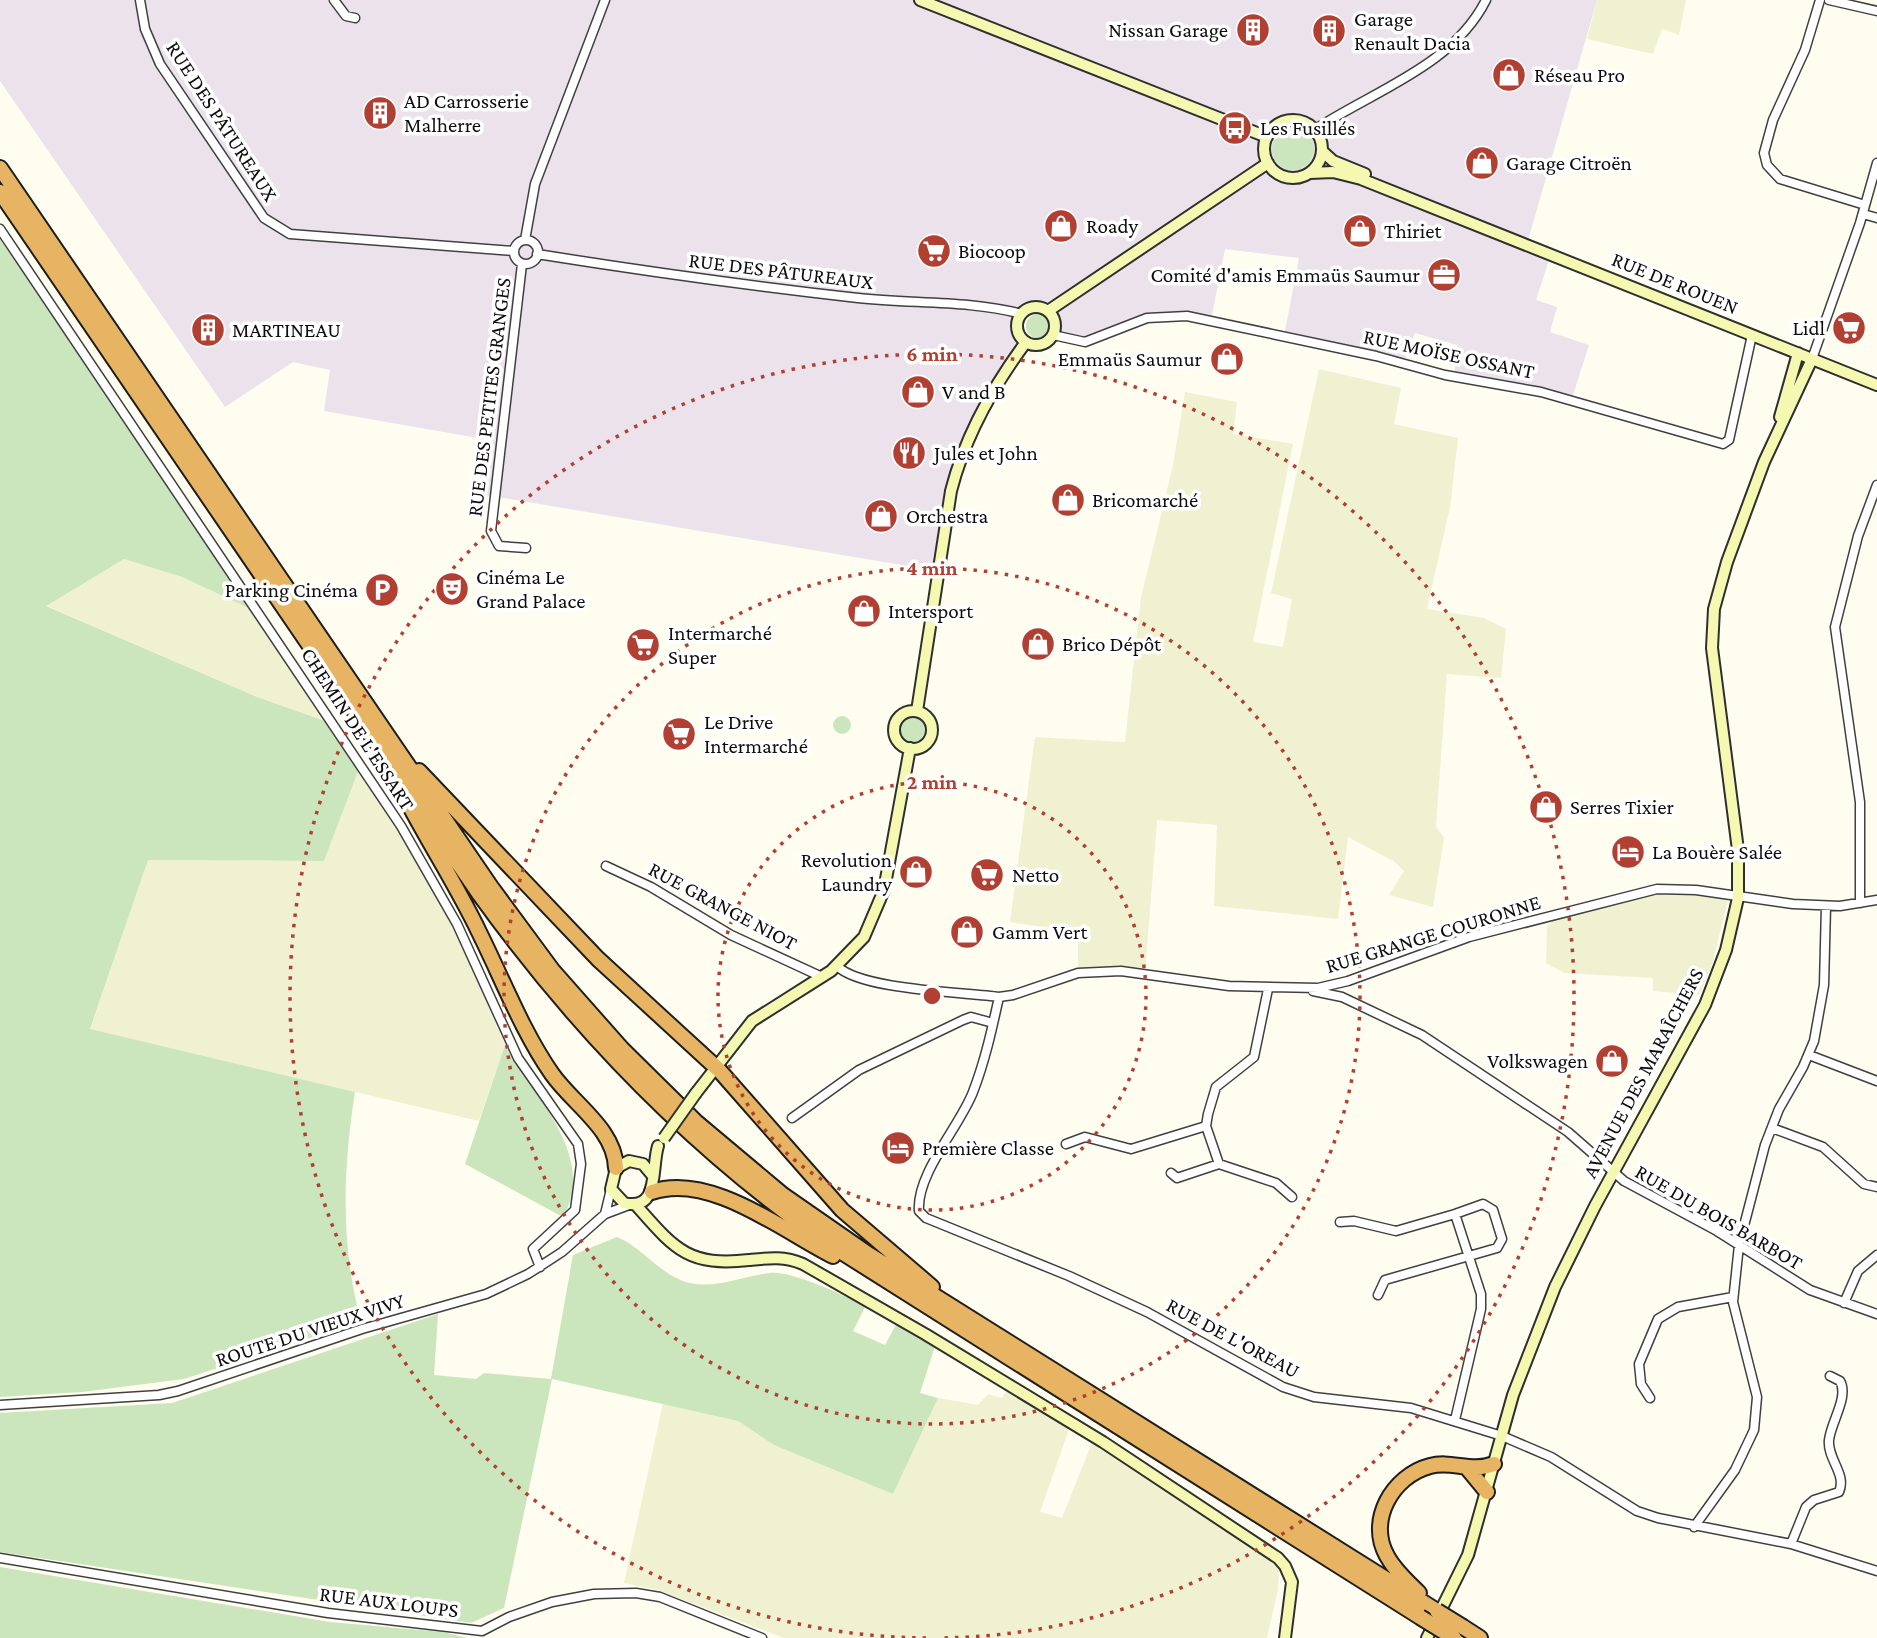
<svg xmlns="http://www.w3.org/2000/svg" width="1877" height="1638" font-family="'Crimson Pro',serif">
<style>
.industrial{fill:#ebe2eb}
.farmland{fill:#eff1d1}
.green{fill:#cbe5bc}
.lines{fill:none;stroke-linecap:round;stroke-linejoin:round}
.street-casing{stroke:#404040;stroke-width:11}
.secondary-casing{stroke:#2f2f2f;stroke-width:14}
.highway-casing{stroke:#1e1e1e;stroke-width:18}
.street{stroke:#fff;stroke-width:8}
.secondary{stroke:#f4f8b0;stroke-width:10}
.highway{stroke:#e7b464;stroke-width:14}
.secondary-bridge-casing{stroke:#2f2f2f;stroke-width:14;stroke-linecap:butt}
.highway-bridge-casing{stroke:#1e1e1e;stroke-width:18;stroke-linecap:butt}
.secondary-bridge{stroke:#f4f8b0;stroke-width:10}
.highway-bridge{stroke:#e7b464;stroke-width:14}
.ring{fill:none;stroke:#b14032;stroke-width:3.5;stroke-dasharray:3.5 7}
.labels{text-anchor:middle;stroke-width:7;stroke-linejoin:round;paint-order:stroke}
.poi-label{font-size:21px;fill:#0d0d0d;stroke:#fff;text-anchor:start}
.street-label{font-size:21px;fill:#0d0d0d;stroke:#fff}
.centre{fill:#b14032;stroke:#fff;stroke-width:3.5}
.ring-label{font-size:21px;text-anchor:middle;font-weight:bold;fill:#b14032;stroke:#fff;stroke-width:7;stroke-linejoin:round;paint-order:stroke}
</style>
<rect width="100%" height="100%" fill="#fefdef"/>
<path class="industrial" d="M0,0H1597L1527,244L1551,254L1536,300L1557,307L1550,332L1589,345L1571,401L1454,376L1457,345L1415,333L1403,364L1284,336L1299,258L1225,249L1211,320L1167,315L1092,341L1053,335V317L1041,308H1032L1022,314L1018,329L1023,340L966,440L938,571L486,495L489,440L324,411L330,370L293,362L225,407L0,81Z"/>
<path class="farmland" d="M1597,0H1686L1679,35L1662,29L1653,54L1587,39Z
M1319,369L1401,388L1394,424L1458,438L1450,507L1427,609L1484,618L1506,629L1501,678L1447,674L1436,826L1444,838L1433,907L1389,895L1404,871L1395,862L1348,837L1338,919L1214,906L1217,825L1157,820L1145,974L1078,973V932L1010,922L1035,737L1125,742L1141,598L1173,465L1185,392L1237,402L1233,434L1293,444L1253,642L1283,647L1292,599L1271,593Z
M124,559L182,577L255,611L325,721L257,697L45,605Z
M359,769L405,840L433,891L461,943L505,1045L479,1121L90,1030L148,860L324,861Z
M1661,892H1685L1728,900L1712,965L1699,995L1653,991V978L1564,973L1546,963L1547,926L1554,920Z
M1007,1389L1070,1426L1040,1512L1062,1518L1093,1440L1271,1559L1279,1570L1278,1589L1267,1638H784L658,1590L624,1583L663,1403L738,1421L775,1445L893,1494L938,1398L978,1405L988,1394L1002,1398Z"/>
<path class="green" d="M1272 149a21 21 0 1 1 42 0a21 21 0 1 1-42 0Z
M0,239L255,611L182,577L124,559L46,606L257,697L325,721L359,769L324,861L148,860L90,1029L355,1092C343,1169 340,1245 361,1321L184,1379L82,1392L0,1397Z
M1026 326a12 12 0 1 1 24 0a12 12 0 1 1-24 0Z
M833 725a9 9 0 1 1 18 0a9 9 0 1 1-18 0Z
M899 729a13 13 0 1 1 26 0a13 13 0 1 1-26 0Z
M505,1045C533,1096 598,1156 563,1217L465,1164Z
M617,1237C644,1248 660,1276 690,1283C717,1289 743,1276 770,1273C790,1270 847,1296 865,1307L853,1331L885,1345L898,1321L935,1346L920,1393L938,1398L893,1494L774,1445L738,1421L552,1379L504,1608L471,1623L0,1552V1413L172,1403L438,1314L434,1375L476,1379L484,1373L551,1379L573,1255Z
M0,1567L330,1622L443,1632L467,1638H0Z"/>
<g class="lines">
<g class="street-casing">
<path id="street" d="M140,0L145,29L160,64L264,218L290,234L514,251
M334,0L346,16L355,18
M1820,0L1805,50L1773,120L1764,153L1767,165L1780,179L1865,205
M1829,0L1877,11
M1314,130C1373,91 1453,66 1486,0
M1863,214L1877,218
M0,229L401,826L457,924L518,1058L578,1144L581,1164L575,1210L533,1249L540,1267
M525,240L535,184L605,0
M514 252a12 12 0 1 1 24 0a12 12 0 1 1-24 0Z
M537,254C644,271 751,286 858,298C913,304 969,300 1022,314
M522,264L491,531L499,546L526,548
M1053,335L1085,342L1147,318L1187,316L1376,356L1445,375L1541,392L1723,444L1729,440L1752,335
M1812,359L1860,223L1877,163
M606,866L651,887L731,935L822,977
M1860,903V802L1835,627L1858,536L1877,485
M837,966C861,990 962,992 999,997L1013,995L1078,973L1121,971L1229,986L1318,988L1348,981L1469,937L1657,889L1696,890L1793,904L1840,906L1877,900
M1268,989L1254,1057L1216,1087L1208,1114L1206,1126L1219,1164L1276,1183L1292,1197
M1313,991L1342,997L1422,1035L1568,1132L1624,1181L1717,1231L1810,1290L1877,1314
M999,997C992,1029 985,1061 973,1092C960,1126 916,1174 919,1211L926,1218L1069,1276L1147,1312L1283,1387L1314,1397L1411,1408L1502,1436L1551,1457L1637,1511L1658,1518L1791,1544L1877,1571
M1809,1055L1877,1081
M792,1118L859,1070L963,1020L971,1017L993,1023
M1772,1128L1823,1147L1864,1184L1877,1187
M1066,1144L1085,1137L1131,1149L1206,1126
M1171,1173L1177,1178L1219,1164
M605,1214L611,1189
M1340,1222L1354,1221L1396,1231L1455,1214L1481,1294V1309L1455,1420
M1378,1295L1385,1280L1497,1248L1502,1239L1493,1210L1483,1204L1455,1214
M1844,1303L1858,1271L1877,1255
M1650,1398L1641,1384L1639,1364L1658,1319L1678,1307L1733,1297
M0,1405L159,1395L178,1391L362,1329L486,1294L528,1274L562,1252L605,1214L629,1205
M1694,1527L1735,1470L1754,1430L1757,1397L1733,1302L1739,1245L1765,1145L1779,1109L1803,1067L1814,1041L1824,985L1826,906
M1791,1544L1806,1507L1814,1500L1839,1492C1847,1474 1827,1459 1829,1440C1831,1422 1849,1397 1840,1381L1830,1376
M0,1558L328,1613L482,1631L509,1617L552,1602L594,1594L636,1593L660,1597L762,1638"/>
</g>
<g class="secondary-casing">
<path id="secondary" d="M920,0L1267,137
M1264 149a29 29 0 1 1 58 0a29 29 0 1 1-58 0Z
M1322,151L1333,161L1365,174
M1310,173L1333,172L1361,179L1877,385
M1017 326a19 19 0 1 1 38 0a19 19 0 1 1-38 0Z
M1048,311L1268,163
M1780,417L1798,353
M917,711L951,491C965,436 992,388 1026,342
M894 730a19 19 0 1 1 38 0a19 19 0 1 1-38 0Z
M696,1093L752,1021L831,971L864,937L884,890L910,748
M653,1176L643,1164L629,1161L616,1168L611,1189L624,1203C660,1212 651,1168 658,1146
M635,1204C674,1248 687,1267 749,1260C769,1258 784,1256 803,1264L925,1334L1103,1442L1278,1558L1285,1566L1292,1582L1285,1638
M1427,1638L1468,1555L1513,1395L1555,1287L1595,1206L1705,1005L1726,950L1738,898V850L1712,648L1714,609L1727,562L1764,462L1812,359"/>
</g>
<g class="highway-casing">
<path id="highway" d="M0,168L491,887L553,971L622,1049L696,1122L783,1195L868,1254L1437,1611
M0,192L480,895C578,1031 693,1150 832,1246L1420,1617
M419,771L598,959L719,1070L842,1210L932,1287
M412,810C434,851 459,890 479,932C502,978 522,1031 552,1074C573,1104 615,1129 616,1168
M652,1192C710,1172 783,1231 833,1256
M1468,1469L1487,1492
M1419,1593C1408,1582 1395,1571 1387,1556C1367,1521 1392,1476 1430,1466C1452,1460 1471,1473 1494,1464
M1463,1627L1480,1638"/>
</g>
<use href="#street" class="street"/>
<use href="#secondary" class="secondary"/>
<use href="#highway" class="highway"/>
<g class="secondary-bridge-casing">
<path id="secondary-bridge" d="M664,1138L696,1093"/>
</g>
<g class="highway-bridge-casing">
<path id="highway-bridge" d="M1437,1611L1463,1627
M1420,1617L1454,1638"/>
</g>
<use href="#secondary-bridge" class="secondary-bridge"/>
<use href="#highway-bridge" class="highway-bridge"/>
</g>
<g class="ring">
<circle cx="932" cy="996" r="214"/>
<circle cx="932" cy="996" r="428"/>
<path d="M926 1638A642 642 0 1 1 938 1638"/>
</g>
<defs>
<g id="building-disc" transform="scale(1.75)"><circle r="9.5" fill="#b14032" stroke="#fff"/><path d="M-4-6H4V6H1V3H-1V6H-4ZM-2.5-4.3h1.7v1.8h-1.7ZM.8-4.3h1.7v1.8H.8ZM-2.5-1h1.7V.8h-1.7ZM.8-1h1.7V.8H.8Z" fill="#fff"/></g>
<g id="shop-disc" transform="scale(1.75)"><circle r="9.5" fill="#b14032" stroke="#fff"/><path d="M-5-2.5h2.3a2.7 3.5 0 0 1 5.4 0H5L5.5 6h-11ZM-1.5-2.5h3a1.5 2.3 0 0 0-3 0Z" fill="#fff"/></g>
<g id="bus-disc" transform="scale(1.75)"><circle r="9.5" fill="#b14032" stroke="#fff"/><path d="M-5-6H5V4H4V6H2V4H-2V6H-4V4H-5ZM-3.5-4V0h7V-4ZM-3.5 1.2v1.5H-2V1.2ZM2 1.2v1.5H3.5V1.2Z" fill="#fff"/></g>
<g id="supermarket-disc" transform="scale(1.75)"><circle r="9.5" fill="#b14032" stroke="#fff"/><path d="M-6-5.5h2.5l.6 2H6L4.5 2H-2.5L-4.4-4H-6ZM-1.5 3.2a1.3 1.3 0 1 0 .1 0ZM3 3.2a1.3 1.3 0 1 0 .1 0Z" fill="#fff"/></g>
<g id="office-disc" transform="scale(1.75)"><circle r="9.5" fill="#b14032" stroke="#fff"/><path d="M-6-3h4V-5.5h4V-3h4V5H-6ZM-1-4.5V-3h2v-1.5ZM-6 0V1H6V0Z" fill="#fff"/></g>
<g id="restaurant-disc" transform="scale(1.75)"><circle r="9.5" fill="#b14032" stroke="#fff"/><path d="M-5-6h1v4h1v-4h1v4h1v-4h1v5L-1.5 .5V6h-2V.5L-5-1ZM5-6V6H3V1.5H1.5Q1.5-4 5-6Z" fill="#fff"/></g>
<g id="theatre-disc" transform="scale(1.75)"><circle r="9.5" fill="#b14032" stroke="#fff"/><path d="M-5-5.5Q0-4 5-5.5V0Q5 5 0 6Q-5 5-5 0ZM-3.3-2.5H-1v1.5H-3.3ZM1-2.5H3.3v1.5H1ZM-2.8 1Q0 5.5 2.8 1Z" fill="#fff"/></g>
<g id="parking-disc" transform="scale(1.75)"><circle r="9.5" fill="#b14032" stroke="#fff"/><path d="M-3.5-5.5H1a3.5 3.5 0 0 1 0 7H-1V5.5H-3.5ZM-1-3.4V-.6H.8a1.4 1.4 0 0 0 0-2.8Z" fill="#fff"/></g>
<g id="hotel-disc" transform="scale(1.75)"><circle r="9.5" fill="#b14032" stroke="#fff"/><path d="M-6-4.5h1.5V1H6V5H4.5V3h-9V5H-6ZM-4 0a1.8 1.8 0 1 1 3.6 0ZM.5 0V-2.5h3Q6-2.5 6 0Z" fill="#fff"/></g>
</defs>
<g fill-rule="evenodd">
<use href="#building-disc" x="1253" y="30"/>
<use href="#building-disc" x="1329" y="31"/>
<use href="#shop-disc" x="1509" y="75"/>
<use href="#building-disc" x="380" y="113"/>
<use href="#bus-disc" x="1235" y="128"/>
<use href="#shop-disc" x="1482" y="163"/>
<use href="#shop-disc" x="1061" y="226"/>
<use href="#shop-disc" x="1360" y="231"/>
<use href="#supermarket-disc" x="934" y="251"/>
<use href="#office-disc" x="1444" y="275"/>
<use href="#supermarket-disc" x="1849" y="328"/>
<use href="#building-disc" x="208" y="330"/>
<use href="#shop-disc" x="1227" y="359"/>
<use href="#shop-disc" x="918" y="392"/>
<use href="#restaurant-disc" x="909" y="453"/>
<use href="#shop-disc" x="1068" y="500"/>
<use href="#shop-disc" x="881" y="516"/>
<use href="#theatre-disc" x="452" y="589"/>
<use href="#parking-disc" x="382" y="590"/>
<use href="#shop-disc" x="864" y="611"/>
<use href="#shop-disc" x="1038" y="644"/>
<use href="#supermarket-disc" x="643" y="645"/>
<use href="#supermarket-disc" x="679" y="734"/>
<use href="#shop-disc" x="1546" y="807"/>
<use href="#hotel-disc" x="1628" y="852"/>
<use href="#shop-disc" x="916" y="872"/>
<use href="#supermarket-disc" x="987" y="875"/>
<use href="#shop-disc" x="967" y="932"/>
<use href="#shop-disc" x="1612" y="1061"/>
<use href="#hotel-disc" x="898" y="1148"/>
</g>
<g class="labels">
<g class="poi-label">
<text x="1354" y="26">Garage<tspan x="1354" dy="24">Renault Dacia</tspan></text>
<text x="1228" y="37" text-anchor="end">Nissan Garage</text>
<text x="1534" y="82">Réseau Pro</text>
<text x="404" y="108">AD Carrosserie<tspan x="404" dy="24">Malherre</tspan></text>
<text x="1260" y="135">Les Fusillés</text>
<text x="1506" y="170">Garage Citroën</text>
<text x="1086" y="233">Roady</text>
<text x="1384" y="238">Thiriet</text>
<text x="958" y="258">Biocoop</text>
<text x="1420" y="282" text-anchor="end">Comité d'amis Emmaüs Saumur</text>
<text x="1825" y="335" text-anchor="end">Lidl</text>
<text x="232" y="337">MARTINEAU</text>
<text x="1202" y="366" text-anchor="end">Emmaüs Saumur</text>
<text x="942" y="399">V and B</text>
<text x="934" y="460">Jules et John</text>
<text x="1092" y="507">Bricomarché</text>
<text x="906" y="523">Orchestra</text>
<text x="476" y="584">Cinéma Le<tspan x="476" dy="24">Grand Palace</tspan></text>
<text x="358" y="597" text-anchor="end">Parking Cinéma</text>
<text x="888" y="618">Intersport</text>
<text x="668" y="640">Intermarché<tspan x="668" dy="24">Super</tspan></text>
<text x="1062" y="651">Brico Dépôt</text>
<text x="704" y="729">Le Drive<tspan x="704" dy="24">Intermarché</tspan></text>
<text x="1570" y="814">Serres Tixier</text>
<text x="1652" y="859">La Bouère Salée</text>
<text x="892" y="867" text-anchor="end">Revolution<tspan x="892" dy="24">Laundry</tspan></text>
<text x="1012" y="882">Netto</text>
<text x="992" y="939">Gamm Vert</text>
<text x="1588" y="1068" text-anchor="end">Volkswagen</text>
<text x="922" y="1155">Première Classe</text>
</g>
<g class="street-label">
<text transform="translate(222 121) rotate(57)" y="7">RUE DES PÂTUREAUX</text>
<text transform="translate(781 271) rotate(7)" y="7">RUE DES PÂTUREAUX</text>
<text transform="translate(1675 283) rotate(22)" y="7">RUE DE ROUEN</text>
<text transform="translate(1449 354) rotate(12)" y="7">RUE MOÏSE OSSANT</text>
<text transform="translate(489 397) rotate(-83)" y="7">RUE DES PETITES GRANGES</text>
<text transform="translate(358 729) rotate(57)" y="7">CHEMIN DE L'ESSART</text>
<text transform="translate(723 906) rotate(28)" y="7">RUE GRANGE NIOT</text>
<text transform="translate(1433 934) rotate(-17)" y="7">RUE GRANGE COURONNE</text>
<text transform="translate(1643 1073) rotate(-62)" y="7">AVENUE DES MARAÎCHERS</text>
<text transform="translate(1719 1217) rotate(30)" y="7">RUE DU BOIS BARBOT</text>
<text transform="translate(310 1330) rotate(-18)" y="7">ROUTE DU VIEUX VIVY</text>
<text transform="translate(1233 1338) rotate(28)" y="7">RUE DE L'OREAU</text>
<text transform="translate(389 1602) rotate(7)" y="7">RUE AUX LOUPS</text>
</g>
</g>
<circle cx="932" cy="996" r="10" class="centre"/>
<g class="ring-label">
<text x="932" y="361">6 min</text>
<text x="932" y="575">4 min</text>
<text x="932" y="789">2 min</text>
</g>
</svg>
